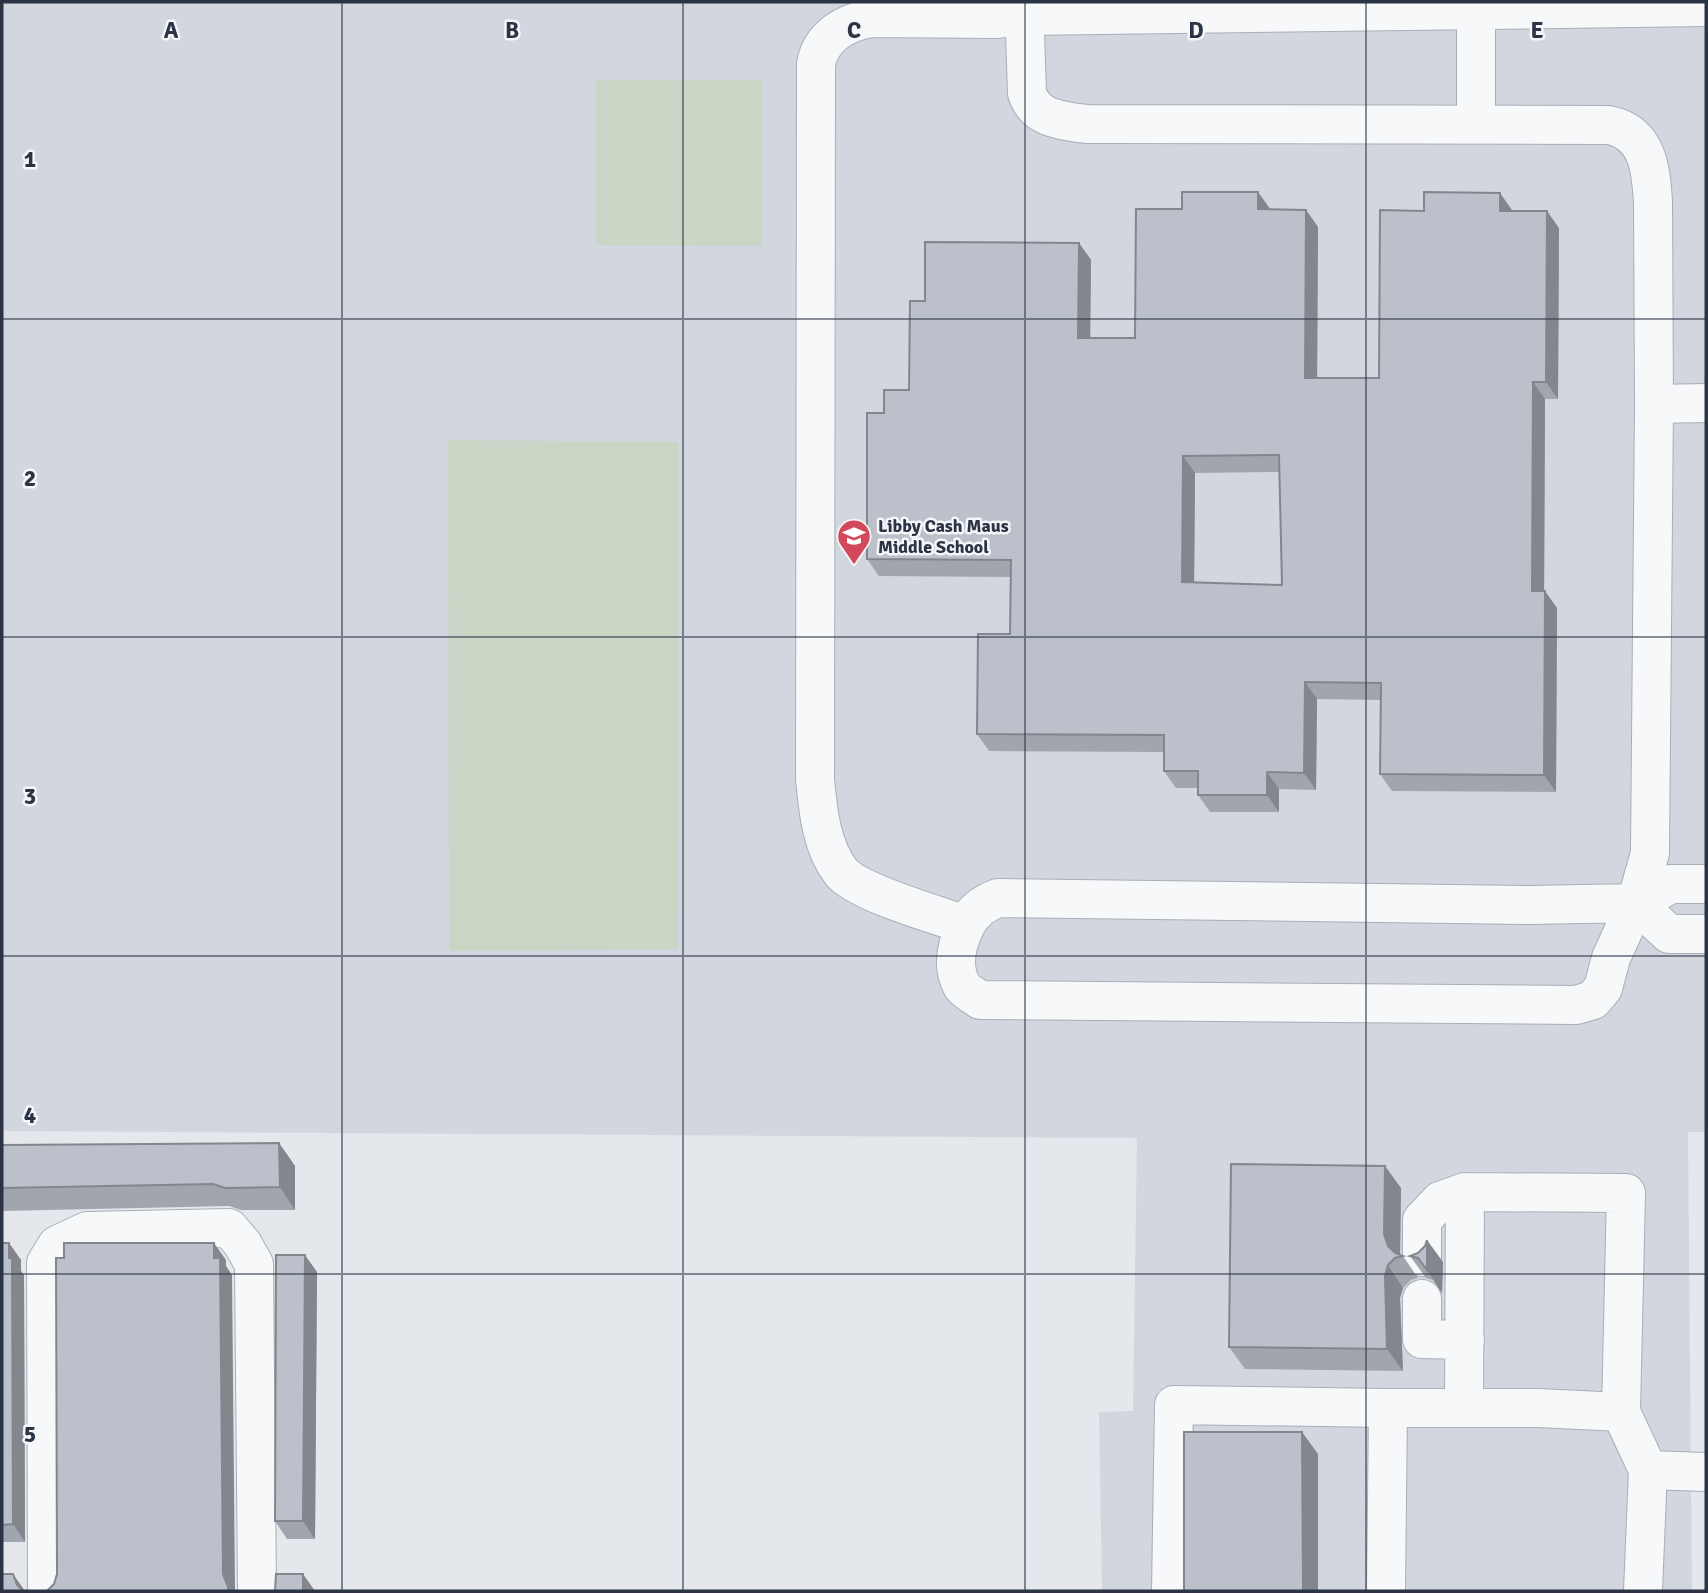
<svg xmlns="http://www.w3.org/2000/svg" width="1708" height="1593" font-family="Signika,sans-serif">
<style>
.built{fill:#d2d6de}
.green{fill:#c9d6c5}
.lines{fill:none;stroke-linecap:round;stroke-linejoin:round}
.minor-casing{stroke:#a9aeb7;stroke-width:40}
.minor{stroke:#f7f8fa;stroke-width:38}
.wall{fill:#a1a5ae;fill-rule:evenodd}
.shaded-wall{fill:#83868d}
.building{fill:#bbc0ca;stroke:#83868d;stroke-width:2;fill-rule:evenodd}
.grid{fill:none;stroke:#2b3445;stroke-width:2;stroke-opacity:0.55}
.labels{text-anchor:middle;stroke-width:5;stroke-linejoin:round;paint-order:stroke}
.poi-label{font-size:18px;font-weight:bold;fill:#2b3445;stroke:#f4f6f9;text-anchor:start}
.grid-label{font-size:23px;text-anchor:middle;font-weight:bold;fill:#2b3445;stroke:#f4f6f9;stroke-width:5;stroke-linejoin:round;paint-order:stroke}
</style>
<rect width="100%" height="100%" fill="#e4e7ec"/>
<path class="built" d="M2,2H1706V1132H1688L1692,1591H1102L1099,1412L1133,1411L1137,1138L2,1131Z"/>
<path class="green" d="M596,80H761V246L596,245Z
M448,440L679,442L678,949L449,951Z"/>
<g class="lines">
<g class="minor-casing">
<path id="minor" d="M1706,7L1024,16L995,19L872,18C846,22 821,36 816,64L815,779C818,810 821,846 841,872C858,893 938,915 966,925C973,911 984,903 998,898L1530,905L1636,903L1671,884H1706
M1476,124V2
M1654,404L1706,403
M1636,903L1669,934H1706
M966,925C957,943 951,966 962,986C966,992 975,996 980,1000L1576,1005L1593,1000L1603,988L1611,958L1636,903L1650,853L1654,404L1653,202C1651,169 1648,133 1609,125L1087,124C1062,121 1035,119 1027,93L1024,2
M1422,1257V1220L1440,1201L1465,1192
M1422,1299V1339L1465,1340
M1464,1407L1465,1192L1626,1193L1621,1412
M47,1591L46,1263L57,1245L87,1231L229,1228L242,1243L254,1264L257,1591
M1171,1591L1174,1405L1388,1408
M1386,1591L1388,1408H1538L1621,1412L1648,1470L1706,1472
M1643,1591L1648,1470"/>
</g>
<use href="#minor" class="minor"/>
</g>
<path class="wall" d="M1258,192L1270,209L1306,210L1318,227L1317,378H1379L1424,211L1512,210L1559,228L1558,399H1545L1544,591L1557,608L1556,792L1392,791L1380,774L1381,700L1317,699L1316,790L1279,789V812H1210L1198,795V788H1176L1164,771V752L989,751L977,734L1010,634V577L879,576L867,559L884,413L909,390L925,301L1079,243L1091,260L1090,338H1135ZM1279,472L1282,585L1194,582L1195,473Z
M279,1143L295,1166V1210H241L229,1206L2,1211V1145Z
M1401,1188L1400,1255L1403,1256L1418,1278L1411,1280L1403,1288L1400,1298L1403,1371L1245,1369L1229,1347Z
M2,1243H9L21,1260V1271L24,1275L25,1542H2Z
M1410,1256L1443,1262L1442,1293L1433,1280L1426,1278Z
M317,1272L315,1539H287L275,1521Z"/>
<path class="shaded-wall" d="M1258,192L1270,209H1258Z
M1500,193L1512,210V228L1500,211Z
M1306,210L1318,227L1317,395L1305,378Z
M1547,211L1559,228L1558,399L1546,382Z
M1079,243L1091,260L1090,355L1078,338Z
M1533,382L1545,399L1544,608L1532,591Z
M1183,456L1195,473L1194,599L1182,582Z
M1545,591L1557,608L1556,792L1544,775Z
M1305,682L1317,699L1316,790L1304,773Z
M1267,772L1279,789V812L1267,795Z
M279,1143L295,1166V1210L280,1187Z
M1385,1166L1401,1188L1400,1257L1396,1258L1388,1246L1384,1234Z
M1427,1240L1443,1262L1442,1293L1427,1270Z
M9,1243L21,1260V1271L24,1275L25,1542L13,1524Z
M214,1243L226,1260V1266L232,1275L235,1591H228L223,1574Z
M305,1255L317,1272L315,1539L303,1521Z
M1388,1265L1403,1288L1400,1298L1403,1371L1387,1349L1385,1276Z
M1302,1432L1318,1454V1591H1303Z
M13,1574L25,1591H21L17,1585Z
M303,1574L315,1591H303Z"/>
<path class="building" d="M1182,192H1258V209L1306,210L1305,378H1379L1380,210L1424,211V192L1500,193V211H1547L1546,382H1533L1532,591H1545L1544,775L1380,774L1381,683L1305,682L1304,773L1267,772V795H1198V771H1164V735L977,734L978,634H1010L1011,560L867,559V413H884V390H909L910,301H925V242L1079,243L1078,338H1135L1136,209H1182ZM1279,455L1282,585L1182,582L1183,456Z
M279,1143L280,1187L225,1188L213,1184L2,1188V1145Z
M1231,1164L1385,1166L1384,1234L1388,1246L1395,1253L1403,1256L1395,1258L1388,1265L1385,1276L1387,1349L1229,1347Z
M1427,1240V1270L1418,1258L1410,1256L1418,1253L1425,1246Z
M2,1243H9V1258H12L13,1524L2,1525Z
M64,1243H214V1258H220L223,1574L228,1587V1591H47L54,1584L57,1574L56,1258H64Z
M276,1255H305L303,1521H275Z
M1184,1432H1302L1303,1591H1184Z
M2,1574H13L17,1585L23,1591H2Z
M276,1574H303V1591H275Z"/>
<path class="grid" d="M342,2V1591M683,2V1591M1025,2V1591M1366,2V1591M2,319H1706M2,637H1706M2,956H1706M2,1274H1706"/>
<defs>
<g id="school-pin" transform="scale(1.75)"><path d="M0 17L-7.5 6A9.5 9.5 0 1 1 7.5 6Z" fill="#d1495b" stroke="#f4f6f9"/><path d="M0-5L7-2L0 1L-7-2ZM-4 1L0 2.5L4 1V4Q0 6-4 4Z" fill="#fff"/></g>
</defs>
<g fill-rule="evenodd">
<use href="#school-pin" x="854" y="536"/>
</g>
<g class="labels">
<g class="poi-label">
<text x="878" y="532">Libby Cash Maus<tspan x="878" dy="21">Middle School</tspan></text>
</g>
</g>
<g class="grid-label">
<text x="171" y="38">A</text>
<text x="512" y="38">B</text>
<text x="854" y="38">C</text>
<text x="1196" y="38">D</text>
<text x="1537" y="38">E</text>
<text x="30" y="167">1</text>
<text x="30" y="486">2</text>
<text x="30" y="804">3</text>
<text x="30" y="1123">4</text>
<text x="30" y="1442">5</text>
</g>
<rect width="1708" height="1593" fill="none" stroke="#2b3445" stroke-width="7"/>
</svg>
